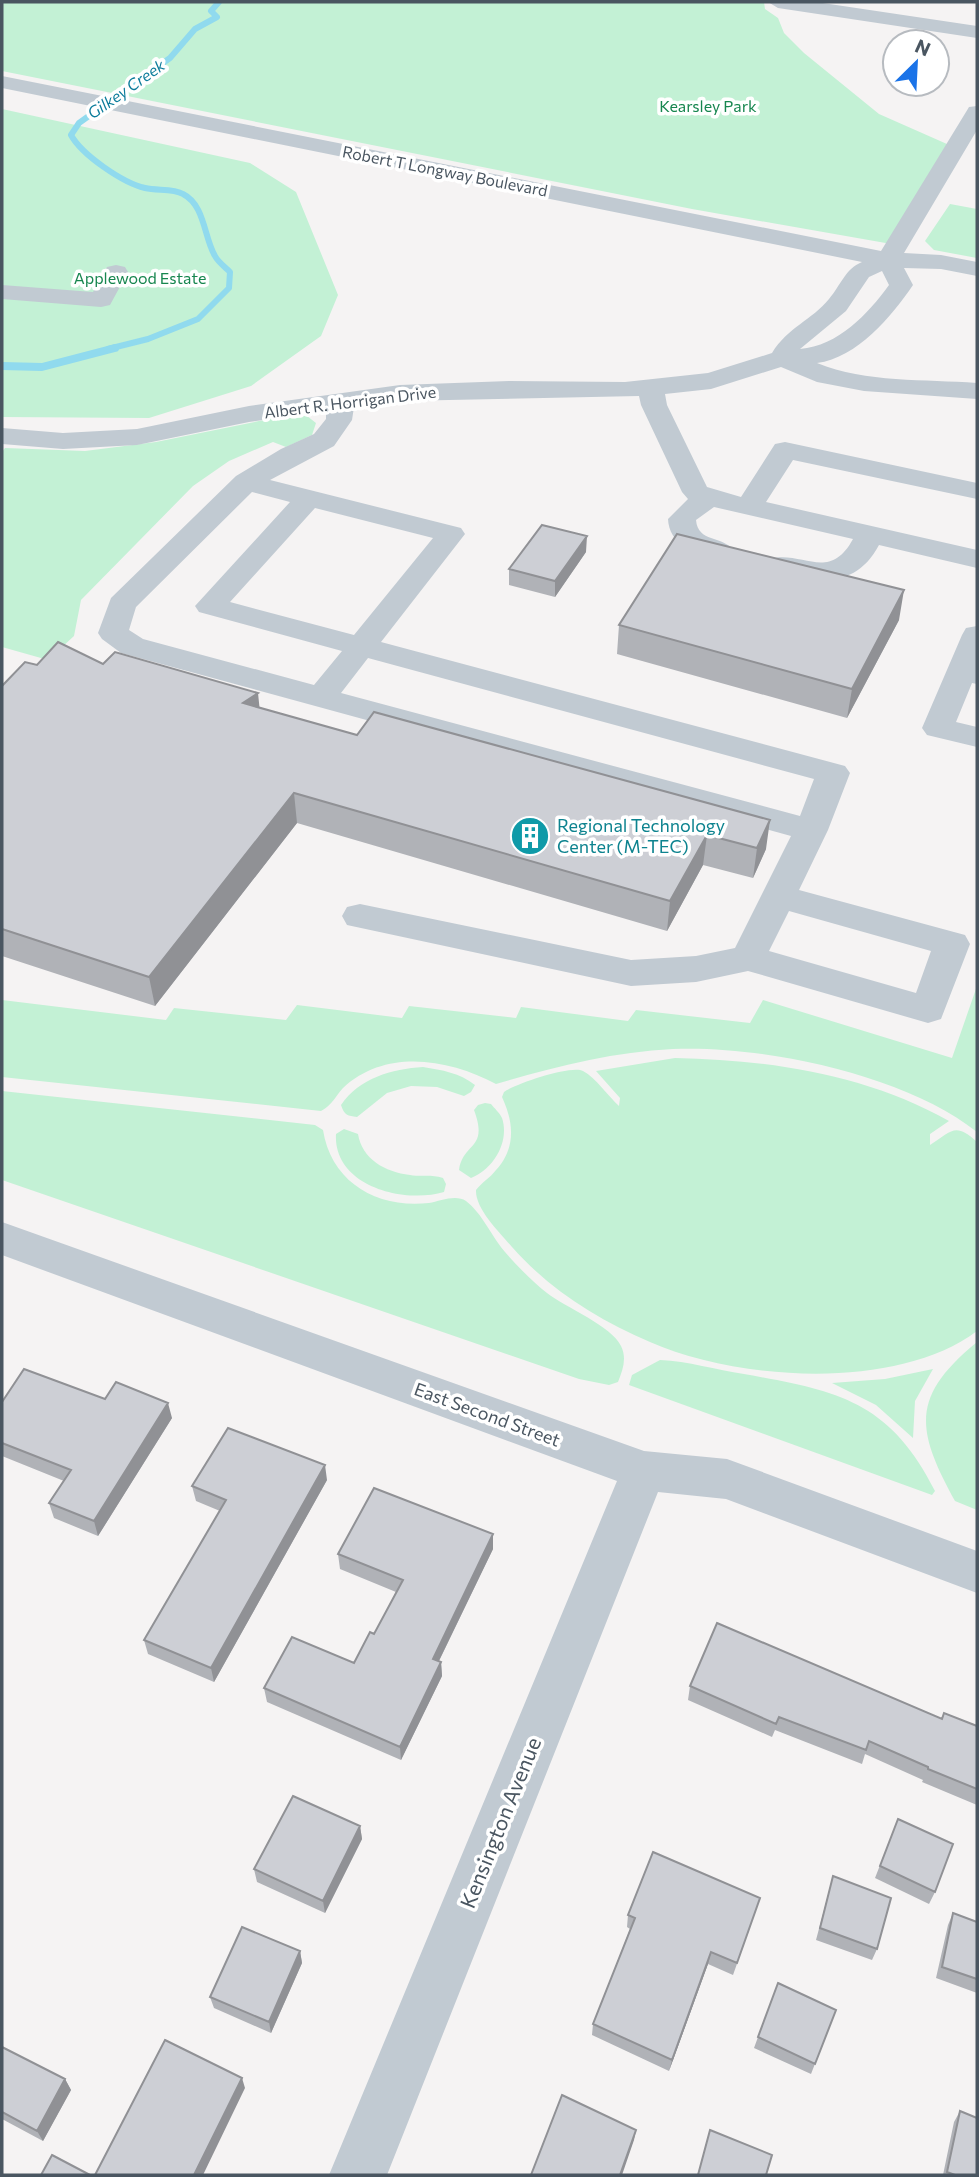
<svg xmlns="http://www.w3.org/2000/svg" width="979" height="2177" font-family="Commissioner,sans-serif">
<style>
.green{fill:#c3f1d5}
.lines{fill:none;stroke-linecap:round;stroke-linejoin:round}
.stream-far1{stroke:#90daee;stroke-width:6}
.stream{stroke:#90daee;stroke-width:8}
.minor{fill:#c1cad2;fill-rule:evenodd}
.wall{fill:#b0b2b7}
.shaded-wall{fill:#909195}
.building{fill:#cdcfd5;stroke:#909195;stroke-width:2}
.labels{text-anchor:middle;stroke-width:7;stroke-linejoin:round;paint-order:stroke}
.far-water-label{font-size:16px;font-style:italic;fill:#0c7c9b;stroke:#fff}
.far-park-label{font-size:16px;fill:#17864f;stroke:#fff}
.far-street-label{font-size:16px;fill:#4a5661;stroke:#fff}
.culture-label{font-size:18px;fill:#0d838f;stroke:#fff;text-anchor:start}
.street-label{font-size:18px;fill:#4a5661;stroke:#fff}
.near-street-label{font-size:21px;fill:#4a5661;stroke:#fff}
</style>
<rect width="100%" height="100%" fill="#f5f3f3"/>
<path class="green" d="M2,2H764L765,9L778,18L784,33L804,53L879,114L956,148L897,245L692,209L2,71Z
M2,109L250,163L296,192L338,295L321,336L251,386L149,418L2,417Z
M950,204L977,209V258L934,250L925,241Z
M284,416H307L316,423L312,435L286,447L273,442L229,461L193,486L81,600L74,636L48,660L2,647V452L5,448L85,451L156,442Z
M977,986V1132C906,1075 764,1045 673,1049C612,1052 554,1067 496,1084C449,1059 386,1048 343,1088C335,1097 332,1105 321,1111L2,1077V1000L166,1020L174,1008L286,1020L297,1005L402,1018L409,1006L516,1018L521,1007L628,1021L636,1010L750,1023L763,1000L952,1058Z
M675,1058C770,1060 865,1074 949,1121L930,1134V1145C952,1131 955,1122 977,1142V1331C897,1391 739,1381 650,1342C598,1320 549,1289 512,1247C500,1233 475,1209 476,1190C482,1182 490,1178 496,1170C516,1148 514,1123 502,1097L504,1092C515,1084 571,1065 583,1071C596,1078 608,1096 619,1106L620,1098L596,1071Z
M423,1067C442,1070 460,1073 475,1085L471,1092L464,1096L437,1087L411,1086L387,1093L357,1117C348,1116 344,1115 341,1105C359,1078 392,1069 423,1067Z
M2,1091L315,1125L323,1130C331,1182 377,1209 429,1203C440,1201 456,1194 466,1201C482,1213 492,1237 505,1252C517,1266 533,1282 547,1293C565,1307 612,1326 621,1346C627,1358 623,1370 618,1382L609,1385L579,1379L2,1180Z
M485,1103L491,1104C494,1108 500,1113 502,1118C510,1142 493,1170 471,1178L459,1170C463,1142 489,1150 474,1110L478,1105Z
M344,1129L358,1134C362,1159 385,1172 410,1175C422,1177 431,1174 443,1178L446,1184L444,1192C404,1204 333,1186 336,1134Z
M977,1342V1510L955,1501C916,1430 910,1397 977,1342Z
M660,1360C688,1361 716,1370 744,1374C837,1391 889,1400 935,1491L932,1495L629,1385L632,1375Z
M933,1369L915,1401L913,1438L876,1405L832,1383L885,1379Z"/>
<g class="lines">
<path class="stream-far1" d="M108,349L148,339L198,319L229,288L230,272C225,267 218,262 215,256C204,238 205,205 183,194C173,188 157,191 145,188C123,183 82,155 71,135L79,123L170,58L195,29L217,17L211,11L219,2"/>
<path class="stream" d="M2,366L42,367L115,348"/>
<path class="minor" d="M768,2H816L977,26V38L778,8Z
M2,76L881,251L966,112L969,107L977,106V130L904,253L941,255L977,262V276L941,269L904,268L913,285C892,316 857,358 817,363C866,383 925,379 977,383V399L864,391L817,382L781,367L711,389L665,394L667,405L707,487L741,497L775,444L785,442L977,483V499L793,460L766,502L977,550V568L879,545C854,592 812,582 769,571L764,565L769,559C803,550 829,583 853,539L714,507L696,520C698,543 722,535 733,550L728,556C703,562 669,547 668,519L688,499L682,492L641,405L639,396L400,401L354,407L352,420L334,446L270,480L461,528L465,534L381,642L845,766L850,773L828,830L799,890L965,935L970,944L941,1019L928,1023L748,971L696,982L631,986L347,925L342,916L347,907L360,904L631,960L696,956L735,948L791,836L121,653L102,639L98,633L111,598L236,476L281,449L314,434L326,419V411L249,422L137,445L63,449L2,444V428L63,433L137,429L249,406L400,385L509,381L625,382L708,373L772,353C788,327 812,320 829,299C841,285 845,269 862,262L2,88ZM882,271L889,285C868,314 838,346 800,349L846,311L869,277ZM252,492L290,502L195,606L199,612L342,651L314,685L143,639L129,630L136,607ZM315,508L433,538L354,635L230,602ZM368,658L814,779L800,816L341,693ZM789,911L931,951L916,993L769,951Z
M116,265L125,267L128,272L110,305L101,307L2,299V285L93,292L107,267Z
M977,626V684L972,683L956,722L977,727V747L927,735L922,728L962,635L966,628Z
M2,1222L644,1451L727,1459L977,1551V1593L726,1499L658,1492L387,2175H329L617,1481L2,1255Z"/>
</g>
<path class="wall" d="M586,552L555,597L509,585V569Z
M899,620L847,718L617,654L619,625Z
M103,664L260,708L766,849L753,878L703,865L667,931L297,823L155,1006L2,956V686L37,665Z
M2,1402L172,1418L98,1536L54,1518L49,1503L64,1481L2,1456Z
M327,1480L214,1682L148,1654L144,1640L220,1511L196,1501L192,1486Z
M493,1534V1549L439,1661L441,1662L442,1676L401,1760L267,1702L264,1688L354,1663L374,1634L396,1592L340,1569L338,1554Z
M690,1686L942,1719L977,1726V1805L922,1782L923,1780L865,1754L862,1764L775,1730L772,1737L688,1700Z
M898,1819L935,1892L929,1904L875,1878Z
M360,1826L362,1839L325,1913L257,1882L254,1869Z
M833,1876L877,1949L872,1960L816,1940Z
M756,1910L733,1975L708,1964L669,2071L592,2035L593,2024L630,1929L627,1927L628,1915Z
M953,1913L977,1922V1993L936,1978L948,1925Z
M300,1951L302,1963L271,2033L214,2008L210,1997Z
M836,2010L811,2074L754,2048L758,2037Z
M2,2047L65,2079L71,2090L43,2141L2,2119Z
M960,2111L977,2175H943L954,2122Z"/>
<path class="shaded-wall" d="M587,536L586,552L555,597V581Z
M904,590L899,620L847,718L852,689Z
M258,693L261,722L243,703Z
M294,793L297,823L155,1006L149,977Z
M770,820L766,849L753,878L757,848Z
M707,835L703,865L667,931L670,901Z
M168,1403L172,1418L98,1536L94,1521Z
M325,1465L327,1480L214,1682L211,1668Z
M493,1534V1549L433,1673V1659Z
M441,1662L442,1676L401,1760L400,1747Z
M360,1826L362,1839L325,1913L323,1901Z
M300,1951L302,1963L271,2033L269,2022Z
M711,1952L708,1964L669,2071L672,2060Z
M242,2078L245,2088L203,2175H194Z
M65,2079L71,2090L43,2141L37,2131Z
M636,2130L634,2140L622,2175H620Z"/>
<path class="building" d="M542,525L587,536L555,581L509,569Z
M677,534L904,590L852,689L619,625Z
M58,642L103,664L115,652L258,693L243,703L357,735L374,712L770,820L757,848L707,835L670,901L294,793L149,977L2,929V686L25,662L37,665Z
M24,1369L105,1399L116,1382L168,1403L94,1521L49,1503L71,1470L2,1443V1402Z
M228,1428L325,1465L211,1668L144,1640L226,1500L192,1486Z
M374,1488L493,1534L433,1659L441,1662L400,1747L264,1688L292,1637L354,1663L370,1632L374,1634L403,1580L338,1554Z
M717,1623L942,1719L944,1713L977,1726V1789L928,1769V1767L869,1741L866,1750L779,1717L776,1724L690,1686Z
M293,1796L360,1826L323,1901L254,1869Z
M898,1819L953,1844L935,1892L880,1866Z
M653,1852L760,1898L737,1963L711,1952L672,2060L593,2024L635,1918L628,1915Z
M833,1876L891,1898L877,1949L820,1928Z
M953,1913L977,1922V1979L942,1967Z
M242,1927L300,1951L269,2022L210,1997Z
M778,1983L836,2010L815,2064L758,2037Z
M165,2040L242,2078L194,2175H95Z
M2,2047L65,2079L37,2131L2,2112Z
M562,2095L636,2130L620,2175H531Z
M960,2111L977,2118V2175H955L947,2172Z
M710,2130L772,2155L766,2175H698Z
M52,2155L90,2175H41Z"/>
<defs>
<g id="building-disc" transform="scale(2.0125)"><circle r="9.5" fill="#0f9aa8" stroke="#fff"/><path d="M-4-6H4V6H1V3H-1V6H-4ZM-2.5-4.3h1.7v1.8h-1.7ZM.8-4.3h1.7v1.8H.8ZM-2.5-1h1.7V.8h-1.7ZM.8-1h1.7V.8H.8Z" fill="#fff"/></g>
</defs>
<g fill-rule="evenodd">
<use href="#building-disc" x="530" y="836"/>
</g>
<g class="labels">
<g class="far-water-label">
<text transform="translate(126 89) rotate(-35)" y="6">Gilkey Creek</text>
</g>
<g class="far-park-label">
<text x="708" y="112">Kearsley Park</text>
<text x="140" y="284">Applewood Estate</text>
</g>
<g class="far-street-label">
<text transform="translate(445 171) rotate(11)" y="6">Robert T Longway Boulevard</text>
<text transform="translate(350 402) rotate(-7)" y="6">Albert R. Horrigan Drive</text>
</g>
<g class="culture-label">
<text x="557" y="832">Regional Technology<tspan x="557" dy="21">Center (M-TEC)</tspan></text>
</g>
<g class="street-label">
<text transform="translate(487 1415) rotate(20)" y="6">East Second Street</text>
</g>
<g class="near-street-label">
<text transform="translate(501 1823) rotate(-68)" y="7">Kensington Avenue</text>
</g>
</g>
<rect width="979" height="2177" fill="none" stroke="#4a5661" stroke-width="7"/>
<g transform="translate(916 63) rotate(24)"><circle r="33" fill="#ffffff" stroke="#b7bbc0" stroke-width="2"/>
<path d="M0-5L12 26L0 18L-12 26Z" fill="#1a73e8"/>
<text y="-10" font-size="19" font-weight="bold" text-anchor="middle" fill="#4a5661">N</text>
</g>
</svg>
